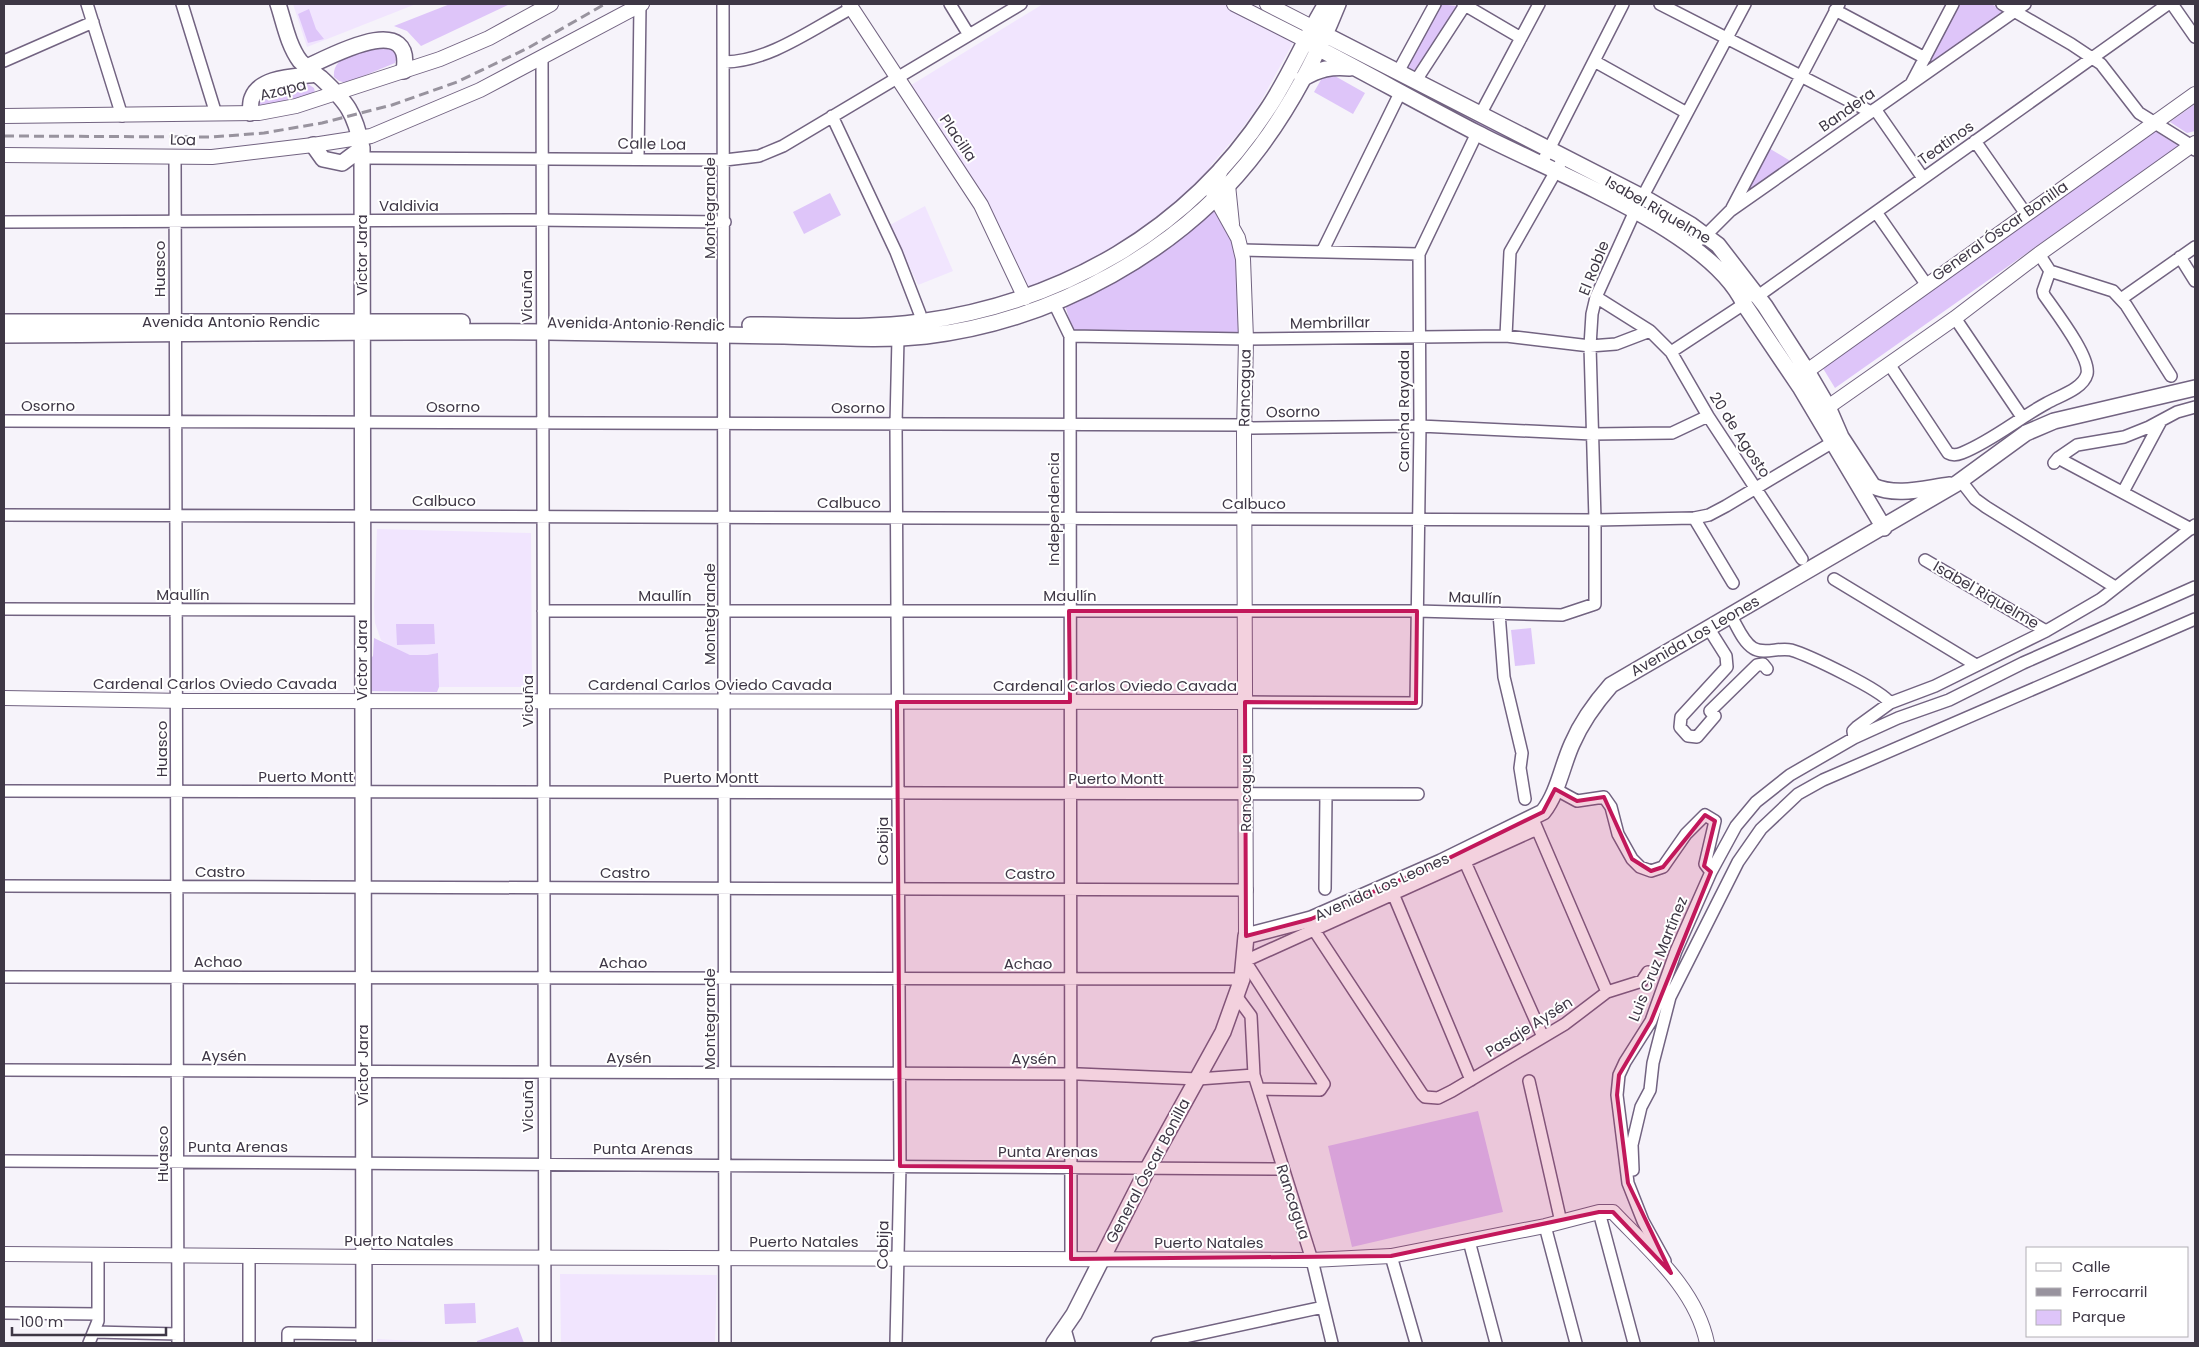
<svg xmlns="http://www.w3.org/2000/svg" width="2199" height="1347" font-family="Poppins,sans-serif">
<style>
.built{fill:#f1e5fe}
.green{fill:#dec5f9}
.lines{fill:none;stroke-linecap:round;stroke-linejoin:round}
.minor-casing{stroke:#726381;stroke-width:14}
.tertiary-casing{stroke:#726381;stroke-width:16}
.secondary-casing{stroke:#726381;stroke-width:18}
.minor{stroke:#fff;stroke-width:11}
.tertiary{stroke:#fff;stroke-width:14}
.secondary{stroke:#fff;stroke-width:15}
.rail{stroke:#98939e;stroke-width:3;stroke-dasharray:10 5;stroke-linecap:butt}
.marked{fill:#c2185b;fill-opacity:0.2;stroke:#c2185b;stroke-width:4;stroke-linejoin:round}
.labels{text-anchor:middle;stroke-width:4;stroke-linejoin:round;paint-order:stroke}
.street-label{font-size:15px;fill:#3e3745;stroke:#fff}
</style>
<rect width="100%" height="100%" fill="#f6f3fa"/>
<path class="built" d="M293,4H416L307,47Z
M1043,4H1228L1294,41L1260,103L1238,134L1212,164L1193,196L1163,223L1026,295L908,87Z
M925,206L953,271L918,285L890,225Z
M377,529L531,533L532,687H439L438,653L427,655H410L392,648L381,640L375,623L374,607Z
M560,1274L717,1275L715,1343H561Z
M377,1339L433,1342V1343H377Z"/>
<path class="green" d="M450,4H510L421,46L407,31L394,26Z
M1438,4L1457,6L1417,74L1406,68Z
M1959,4H1991L2007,12L1928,66Z
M309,9L316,29L324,39L308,43L298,14Z
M375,45L396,49L398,54L395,63L346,83L339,81L334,77C332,56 359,52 375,45Z
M1326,71L1365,93L1353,114L1314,92Z
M1392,78L1404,79L1536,149L1533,154Z
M302,80L314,88L315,93L266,107L260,106L258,101L260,93Z
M2195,104V131L2187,133L2170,122Z
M2155,131L2179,146L1835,388L1821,365Z
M1767,147L1792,162L1734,207Z
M830,193L841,215L804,234L793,212Z
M1213,205L1238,251L1242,334L1073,332L1065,305Z
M396,624H434L435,644L397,645Z
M1531,628L1535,664L1515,666L1511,630Z
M374,638L410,655H427L438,653L439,687L437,692L369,691V660L373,656Z
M1478,1111L1503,1212L1352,1247L1328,1146Z
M475,1303L476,1323L445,1324L444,1304Z
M518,1327L524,1343H477V1341Z"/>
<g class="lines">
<g class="minor-casing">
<path id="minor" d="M87,4L122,116
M182,4L216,114
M723,4L725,1343
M950,4L969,35
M1463,4L1521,38
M1660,4L1871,112
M2002,4L2071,44L2101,64L2139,113L2192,146L2195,150
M2172,4L2195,37
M1835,10L1925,58
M542,60L545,1343
M4,61L93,22
M1594,61L1687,113
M725,62C770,61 812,29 852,8
M1398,72L1435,4
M1415,82L1465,5
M1912,82L1953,4
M1875,109L1923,178
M1481,113L1539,4
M832,116L896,252L920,314V322
M1975,141L2026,214
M175,156L178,1343
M362,158L725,160L759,156L783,146L1021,4
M638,158L640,5
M1541,165L1623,4
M1732,208L1839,4
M1876,212L1926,284
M4,222L533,220L725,222
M1691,246L1706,235L1730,211L2025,4
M1242,250L1419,254
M1322,252L1401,91
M2039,254L2050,271L2113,291L2126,305L2171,376
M2180,257L2195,281
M1750,296H1758L2168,4
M1596,297L1650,331
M2121,299L2195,247
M1054,303L1070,336L1071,1259
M1955,318L2022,417
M1070,336L1246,339L1506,336L1590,346L1616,344L1650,331L1671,352L1708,416L1802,559
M1506,336L1510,252L1560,164
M1671,352L1744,304
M1889,364L1948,453C1953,456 1957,455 1962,453C1992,441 2019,418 2047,403C2059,396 2083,389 2087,374C2091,357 2055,311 2044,295L2043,291L2050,271
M4,421L1244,425L1252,428L1420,426L1592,434L1672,433L1708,416
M2058,458L2077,445L2124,437L2149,427L2177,412L2195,407
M2054,463L2058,458L2191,529
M1961,481L1975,499L1986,507L2115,587
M2123,492L2161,421
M4,515L1595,520L1694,518L1709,515L1726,506L1838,439
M1694,518L1733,583
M1925,560L2046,631
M1834,579L1976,665
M4,609L362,610
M543,611H1417L1562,615L1595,604V520L1590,346L1592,314L1596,297L1635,211L1745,4
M1499,613L1504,677L1522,753L1520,768L1525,799
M1731,616C1737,626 1743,642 1753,648C1764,655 1779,647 1791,650C1808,655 1882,690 1890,703
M1709,629L1726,656L1727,667L1681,717L1680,727L1688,736L1697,737L1715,716L1710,711L1757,665L1763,664L1767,669
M1245,702L1416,703L1420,426L1419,254L1477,133
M1854,738L1853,731L1857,727L1890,703L1935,686L2046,631L2101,599L2195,525
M1555,789L1577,801L1604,797L1611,807L1618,834L1632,859L1640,867L1651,871L1663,867L1686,834L1705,815L1715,821L1705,864L1711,872
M4,791L1418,794
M1535,824L1607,992
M1465,862L1543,1037
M4,886L1247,890
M1325,889L1326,794
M1394,896L1471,1080
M1314,930L1422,1094L1425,1097L1438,1098L1452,1091L1565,1024L1607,992L1642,981L1648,972
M4,977L1242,979
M1237,997L1251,1016L1254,1075L1312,1260L1332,1343
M4,1070L1079,1074L1198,1079L1254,1075
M1529,1081L1561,1222
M1259,1089L1320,1090L1324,1084L1245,961L1537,829
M4,1161L1282,1169
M1633,1170L1632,1145L1641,1107L1650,1090L1653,1063L1670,997L1738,862L1761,829L1798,794L1823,780L2195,619
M1599,1212L1634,1343
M1545,1226L1576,1343
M1469,1241L1496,1343
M249,1256V1343
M1391,1256L1416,1343
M1665,1261L1643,1221L1628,1183L1617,1095L1619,1075L1625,1062L1651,1021L1676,951L1711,872L1736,826L1756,802L1790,775L1854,738L1898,718L1949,700L2023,663L2195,587
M4,1313L98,1314
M1065,1329L1069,1343
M94,1332L178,1334
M89,1343L98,1321V1255
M288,1343V1333L364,1334
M896,1343L900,1166L896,424L898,338
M1157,1343L1323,1307"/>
</g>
<g class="tertiary-casing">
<path id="tertiary" d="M849,4L981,205L1025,298
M1234,4L1305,40
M1267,4L1312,27
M4,116L259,113L296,106L440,59L489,38L551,4
M4,155L212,157L313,145L371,136L480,90L642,4
M1221,169L1213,193L1238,238L1243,259L1246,339L1244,434L1246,936
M1228,185L1232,224
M1807,371L2195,94
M1818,405L1828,407L1955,318L2039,254L2195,143
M4,698L187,701L1245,702
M4,1254L376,1257L1312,1260L1391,1256L1545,1226L1599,1212H1613C1650,1251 1696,1289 1707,1343"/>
</g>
<g class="secondary-casing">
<path id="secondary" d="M278,4C284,22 288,45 300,61C306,67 314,73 321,78C347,102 355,113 362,148L364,1343
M1318,31L1650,201L1691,225L1718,245L1765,306L1807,371L1828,407L1841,437L1873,486C1897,497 1925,488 1950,485
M1310,44C1366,73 1421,104 1477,133C1549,171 1711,231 1744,304L1800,387L1884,528
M307,67C331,56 414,10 404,71
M1302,79C1319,69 1331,66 1350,68
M250,113C251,109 250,102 252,98C260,76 297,77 316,74
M313,145L323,159L342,163L362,148
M4,322H462
M750,325C806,325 865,330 920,322C1063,302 1188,231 1267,110C1290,76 1305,38 1326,4
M4,335C185,334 366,331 547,332C626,333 705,334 784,336C831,337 879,341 926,336C1053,321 1183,251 1260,147C1292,104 1318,54 1338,4
M1054,1343L1074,1314L1148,1168L1223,1032L1242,979L1246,936L1311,919L1441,862L1543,812C1558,793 1562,766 1572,744C1581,723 1596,702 1611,685L1956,484L2026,433L2054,421L2195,388"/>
</g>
<use href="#minor" class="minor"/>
<use href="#tertiary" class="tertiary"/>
<use href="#secondary" class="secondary"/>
<path class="rail" d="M4,136L211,137L264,133L322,123L392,105L457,82L528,48L605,4"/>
</g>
<path class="marked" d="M1069,611H1417L1416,703L1245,702L1246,936L1311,919L1441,862L1543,812L1555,789L1577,801L1604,797L1632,859L1651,871L1663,867L1705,815L1715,821L1704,866L1711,872L1651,1021L1619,1075L1617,1095L1628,1183L1671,1273L1613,1212H1599L1391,1256L1071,1259V1167L900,1166L897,702H1070Z"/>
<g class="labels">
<g class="street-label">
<text transform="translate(283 90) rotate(-14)" y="5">Azapa</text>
<text transform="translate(1847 110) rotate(-35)" y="5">Bandera</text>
<text transform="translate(958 138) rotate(56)" y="5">Placilla</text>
<text transform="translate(183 140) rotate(2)" y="5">Loa</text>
<text transform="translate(1946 143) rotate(-35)" y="5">Teatinos</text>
<text transform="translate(652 144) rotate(1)" y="5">Calle Loa</text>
<text x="409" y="211">Valdivia</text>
<text transform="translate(710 208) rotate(-90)" y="5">Montegrande</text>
<text transform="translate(1658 210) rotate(30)" y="5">Isabel Riquelme</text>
<text transform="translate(2000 231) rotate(-35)" y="5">General Óscar Bonilla</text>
<text transform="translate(362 255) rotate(-90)" y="5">Víctor Jara</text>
<text transform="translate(1594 268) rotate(-68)" y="5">El Roble</text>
<text transform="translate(160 269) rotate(-90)" y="5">Huasco</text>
<text transform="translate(527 296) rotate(-90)" y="5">Vicuña</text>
<text x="231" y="327">Avenida Antonio Rendic</text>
<text transform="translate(1330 323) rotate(-1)" y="5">Membrillar</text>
<text transform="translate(636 324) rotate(1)" y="5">Avenida Antonio Rendic</text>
<text transform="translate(1245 388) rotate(-89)" y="5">Rancagua</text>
<text x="48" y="411">Osorno</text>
<text x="453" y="412">Osorno</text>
<text x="858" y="413">Osorno</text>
<text transform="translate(1404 411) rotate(-90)" y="5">Cancha Rayada</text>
<text transform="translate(1293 412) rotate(-1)" y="5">Osorno</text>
<text transform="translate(1740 435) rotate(57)" y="5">20 de Agosto</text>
<text x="444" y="506">Calbuco</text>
<text x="849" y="508">Calbuco</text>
<text x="1254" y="509">Calbuco</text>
<text transform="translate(1054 509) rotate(-90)" y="5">Independencia</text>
<text x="183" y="600">Maullín</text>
<text transform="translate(1986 595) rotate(30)" y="5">Isabel Riquelme</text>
<text x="665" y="601">Maullín</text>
<text x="1070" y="601">Maullín</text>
<text transform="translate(1475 598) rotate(2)" y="5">Maullín</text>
<text transform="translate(710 614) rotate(-90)" y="5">Montegrande</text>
<text transform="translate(1695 636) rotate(-30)" y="5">Avenida Los Leones</text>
<text transform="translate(362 660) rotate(-90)" y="5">Víctor Jara</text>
<text x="215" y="689">Cardenal Carlos Oviedo Cavada</text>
<text x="710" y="690">Cardenal Carlos Oviedo Cavada</text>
<text x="1115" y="691">Cardenal Carlos Oviedo Cavada</text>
<text transform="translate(528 701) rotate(-90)" y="5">Vicuña</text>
<text transform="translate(162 749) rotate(-90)" y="5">Huasco</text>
<text x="306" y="782">Puerto Montt</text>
<text x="711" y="783">Puerto Montt</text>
<text x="1116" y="784">Puerto Montt</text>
<text transform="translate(1246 793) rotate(-90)" y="5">Rancagua</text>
<text transform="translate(883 841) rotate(-90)" y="5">Cobija</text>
<text x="220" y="877">Castro</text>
<text x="625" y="878">Castro</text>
<text x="1030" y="879">Castro</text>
<text transform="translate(1382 887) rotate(-24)" y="5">Avenida Los Leones</text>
<text transform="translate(1658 959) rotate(-68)" y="5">Luis Cruz Martínez</text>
<text x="218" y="967">Achao</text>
<text x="623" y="968">Achao</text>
<text x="1028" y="969">Achao</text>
<text transform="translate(710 1019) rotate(-90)" y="5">Montegrande</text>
<text transform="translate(1529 1027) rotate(-32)" y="5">Pasaje Aysén</text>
<text x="224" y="1061">Aysén</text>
<text x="629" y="1063">Aysén</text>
<text x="1034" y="1064">Aysén</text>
<text transform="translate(363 1065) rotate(-90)" y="5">Víctor Jara</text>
<text transform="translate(528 1106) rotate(-90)" y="5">Vicuña</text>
<text x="238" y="1152">Punta Arenas</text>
<text x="643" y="1154">Punta Arenas</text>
<text x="1048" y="1157">Punta Arenas</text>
<text transform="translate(163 1154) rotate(-90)" y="5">Huasco</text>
<text transform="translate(1148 1171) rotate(-62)" y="5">General Óscar Bonilla</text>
<text transform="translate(1293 1202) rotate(72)" y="5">Rancagua</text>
<text x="399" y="1246">Puerto Natales</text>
<text x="804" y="1247">Puerto Natales</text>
<text x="1209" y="1248">Puerto Natales</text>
<text transform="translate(883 1245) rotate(-89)" y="5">Cobija</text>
</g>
</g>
<rect width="2199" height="1347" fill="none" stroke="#3e3745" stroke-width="10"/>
<rect x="2026" y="1247" width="162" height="90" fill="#ffffff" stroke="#b2afb5"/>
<rect x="2036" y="1263" width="25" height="8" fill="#ffffff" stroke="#b2afb5"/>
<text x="2072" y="1272" font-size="15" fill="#3e3745">Calle</text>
<rect x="2036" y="1288" width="25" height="8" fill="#98939e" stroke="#b2afb5"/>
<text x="2072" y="1297" font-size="15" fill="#3e3745">Ferrocarril</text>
<rect x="2036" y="1310" width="25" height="15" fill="#dec5f9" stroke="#b2afb5"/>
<text x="2072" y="1322" font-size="15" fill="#3e3745">Parque</text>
<path d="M12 1327v8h154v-8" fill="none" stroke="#3e3745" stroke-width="2.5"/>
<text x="20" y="1327" font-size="15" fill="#3e3745" stroke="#ffffff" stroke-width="4" paint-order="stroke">100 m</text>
</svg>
